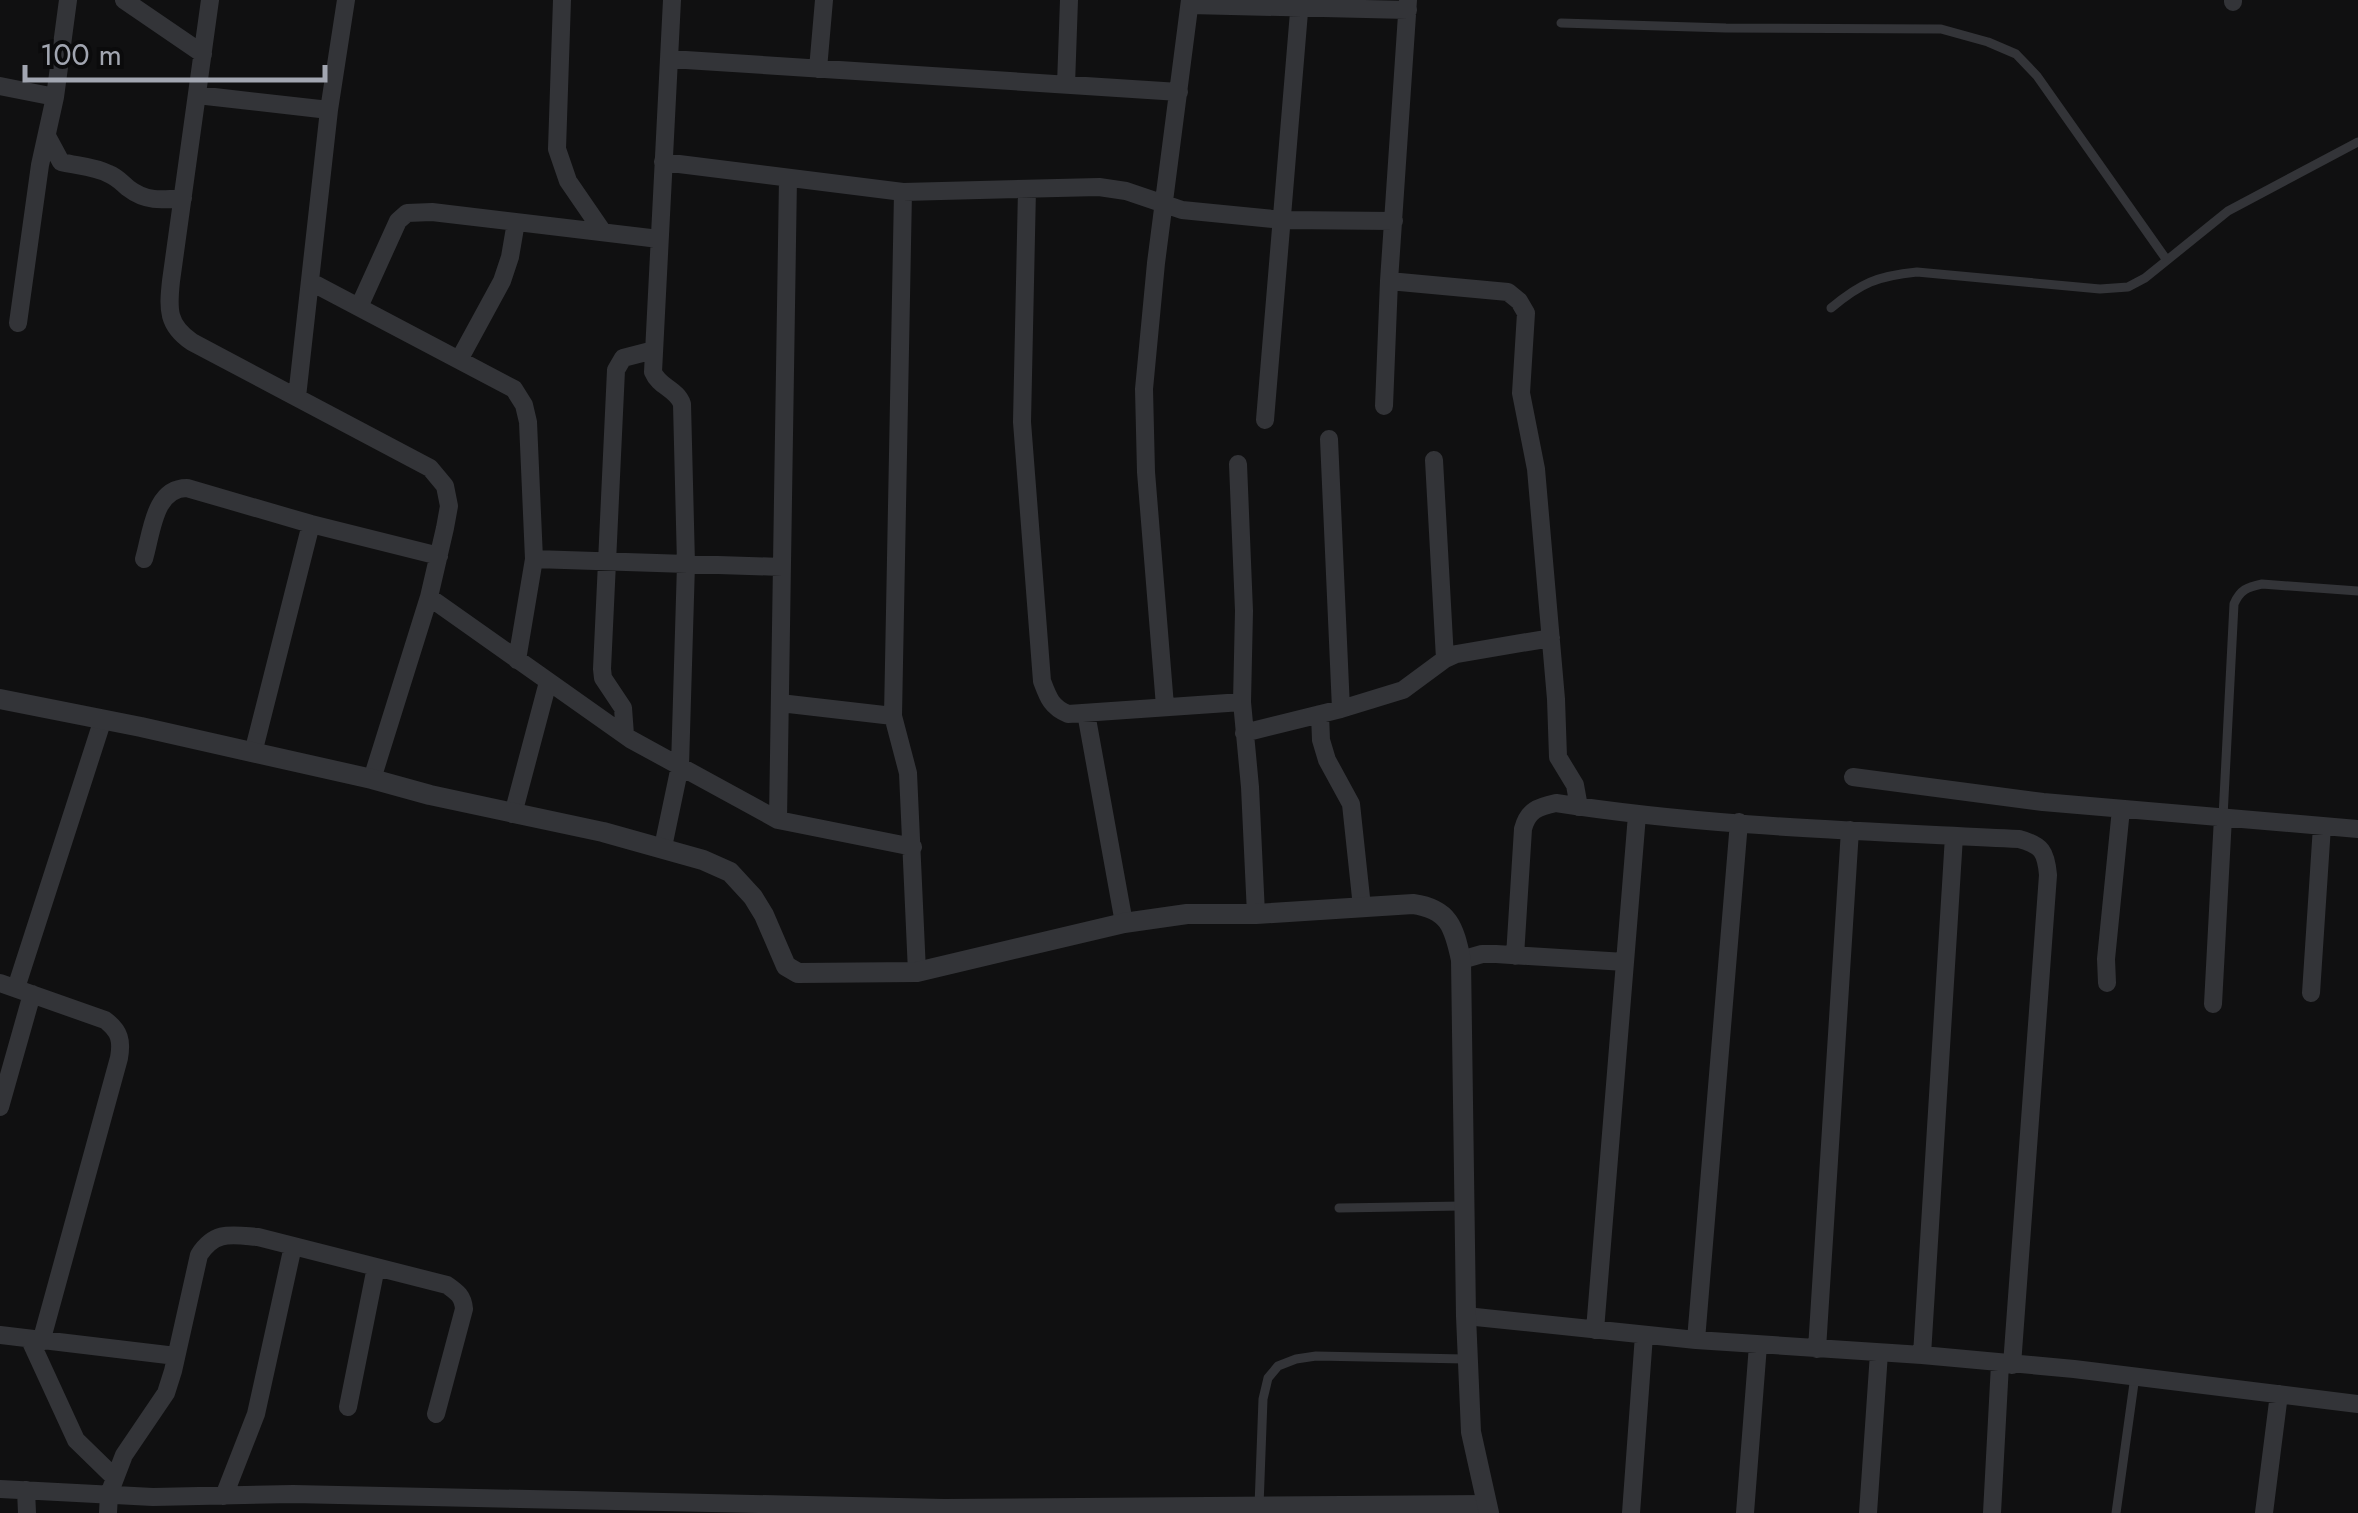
<svg xmlns="http://www.w3.org/2000/svg" width="2358" height="1513" font-family="Jost,sans-serif">
<style>
.lines{fill:none;stroke-linecap:round;stroke-linejoin:round}
.service{stroke:#333438;stroke-width:9}
.minor{stroke:#333438;stroke-width:18}
.tertiary{stroke:#333438;stroke-width:20}
</style>
<rect width="100%" height="100%" fill="#101011"/>
<g class="lines">
<path class="service" d="M1561,23L1726,28L1941,29L1988,42L2016,54L2037,76L2166,259
M1831,308C1861,283 1877,276 1917,272L2100,289L2128,287L2145,278L2228,211L2358,142
M2223,817L2234,604C2240,590 2247,587 2262,584L2358,591
M1339,1208L1462,1206
M1259,1506L1263,1399L1268,1378L1278,1366L1296,1359L1316,1356L1465,1359
M2116,1513L2135,1376"/>
<path class="minor" d="M124,0L203,54
M210,0L171,281C168,309 167,325 192,342L430,468L445,486L449,506L445,528L429,597L372,779
M562,0L557,149L568,181L603,232
M2233,0V2
M1190,5L1408,10
M670,59L1179,92
M818,69L824,0
M1066,85L1069,0
M0,86L55,97
M197,95L329,110
M47,136L61,162C77,166 94,166 109,174C117,177 122,183 128,188C146,202 162,200 183,198
M663,162L903,192L893,716L908,773L917,972
M1027,189L1022,422L1042,681C1048,697 1051,707 1068,714L1242,702
M903,192L1099,187L1126,191L1182,210L1283,220L1394,221
M1389,281L1508,292L1519,301L1526,313L1521,393L1536,469L1556,699L1558,757L1575,785L1579,807
M311,282L514,389L524,405L528,422L534,559L517,660
M359,307L398,221L407,213L432,212L659,239
M18,323L40,165L55,97L68,0
M459,360L502,281L510,257L516,222
M297,397L329,110L346,0
M1384,406L1389,281L1408,0
M1265,420L1300,0
M1329,439L1341,709
M1434,460L1445,659
M1238,464L1244,611L1242,702L1250,787L1256,914
M144,559C152,532 154,488 187,488L311,524L439,556
M534,559L782,567
M429,597L630,739L778,820L913,847
M780,703L893,716
M1165,706L1146,472L1144,389L1156,263L1190,0
M1086,713L1124,923
M1320,714L1321,740L1327,760L1351,804L1362,907
M1244,733L1341,709L1403,690L1445,659L1456,654L1551,638
M625,735L623,708L603,678L602,669L616,370L623,358L654,350
M253,753L311,524
M1853,777L2043,802L2358,829
M513,814L548,682
M778,820L788,178
M663,847L680,766L686,564L682,404C677,389 659,387 653,372L672,0
M1515,956L1523,829C1528,810 1538,807 1556,803C1709,827 1865,831 2019,839C2042,845 2046,852 2048,875L2012,1365
M1461,960L1482,954H1496L1625,962
M0,983L105,1020C120,1031 122,1041 119,1058L41,1342
M2107,983L2106,959L2121,809
M16,988L103,719
M2311,993L2322,826
M2213,1004L2223,817
M0,1107L32,994
M1466,1316L1696,1340L1922,1355L2074,1369L2358,1404
M1595,1330L1637,815
M0,1335L176,1356
M30,1340L76,1440L115,1478
M1696,1340L1739,822
M1817,1349L1850,830
M1922,1355L1954,836
M348,1407L376,1267
M0,1489L153,1497L293,1494L944,1508L1487,1504
M26,1490L27,1513
M224,1496L256,1414L293,1246
M108,1513L109,1494L124,1455L166,1393L173,1371L199,1255C215,1230 232,1235 258,1237L447,1285C457,1292 463,1296 464,1309L436,1414
M1631,1513L1644,1335
M1745,1513L1758,1345
M1868,1513L1879,1353
M1992,1513L2000,1364
M2264,1513L2279,1394"/>
<path class="tertiary" d="M0,699L141,727L372,779L430,795L603,832L703,860L730,872L753,897L764,915L786,966L798,973L917,972L1124,923L1187,914H1256L1413,904C1449,909 1454,927 1461,960L1466,1316L1471,1432L1489,1513"/>
</g>
<path d="M25 65v15h300v-15" fill="none" stroke="#a2a6b1" stroke-width="5"/>
<text x="40" y="65" font-size="30" fill="#a2a6b1" stroke="#0b0b0c" stroke-width="8" paint-order="stroke">100 m</text>
</svg>
